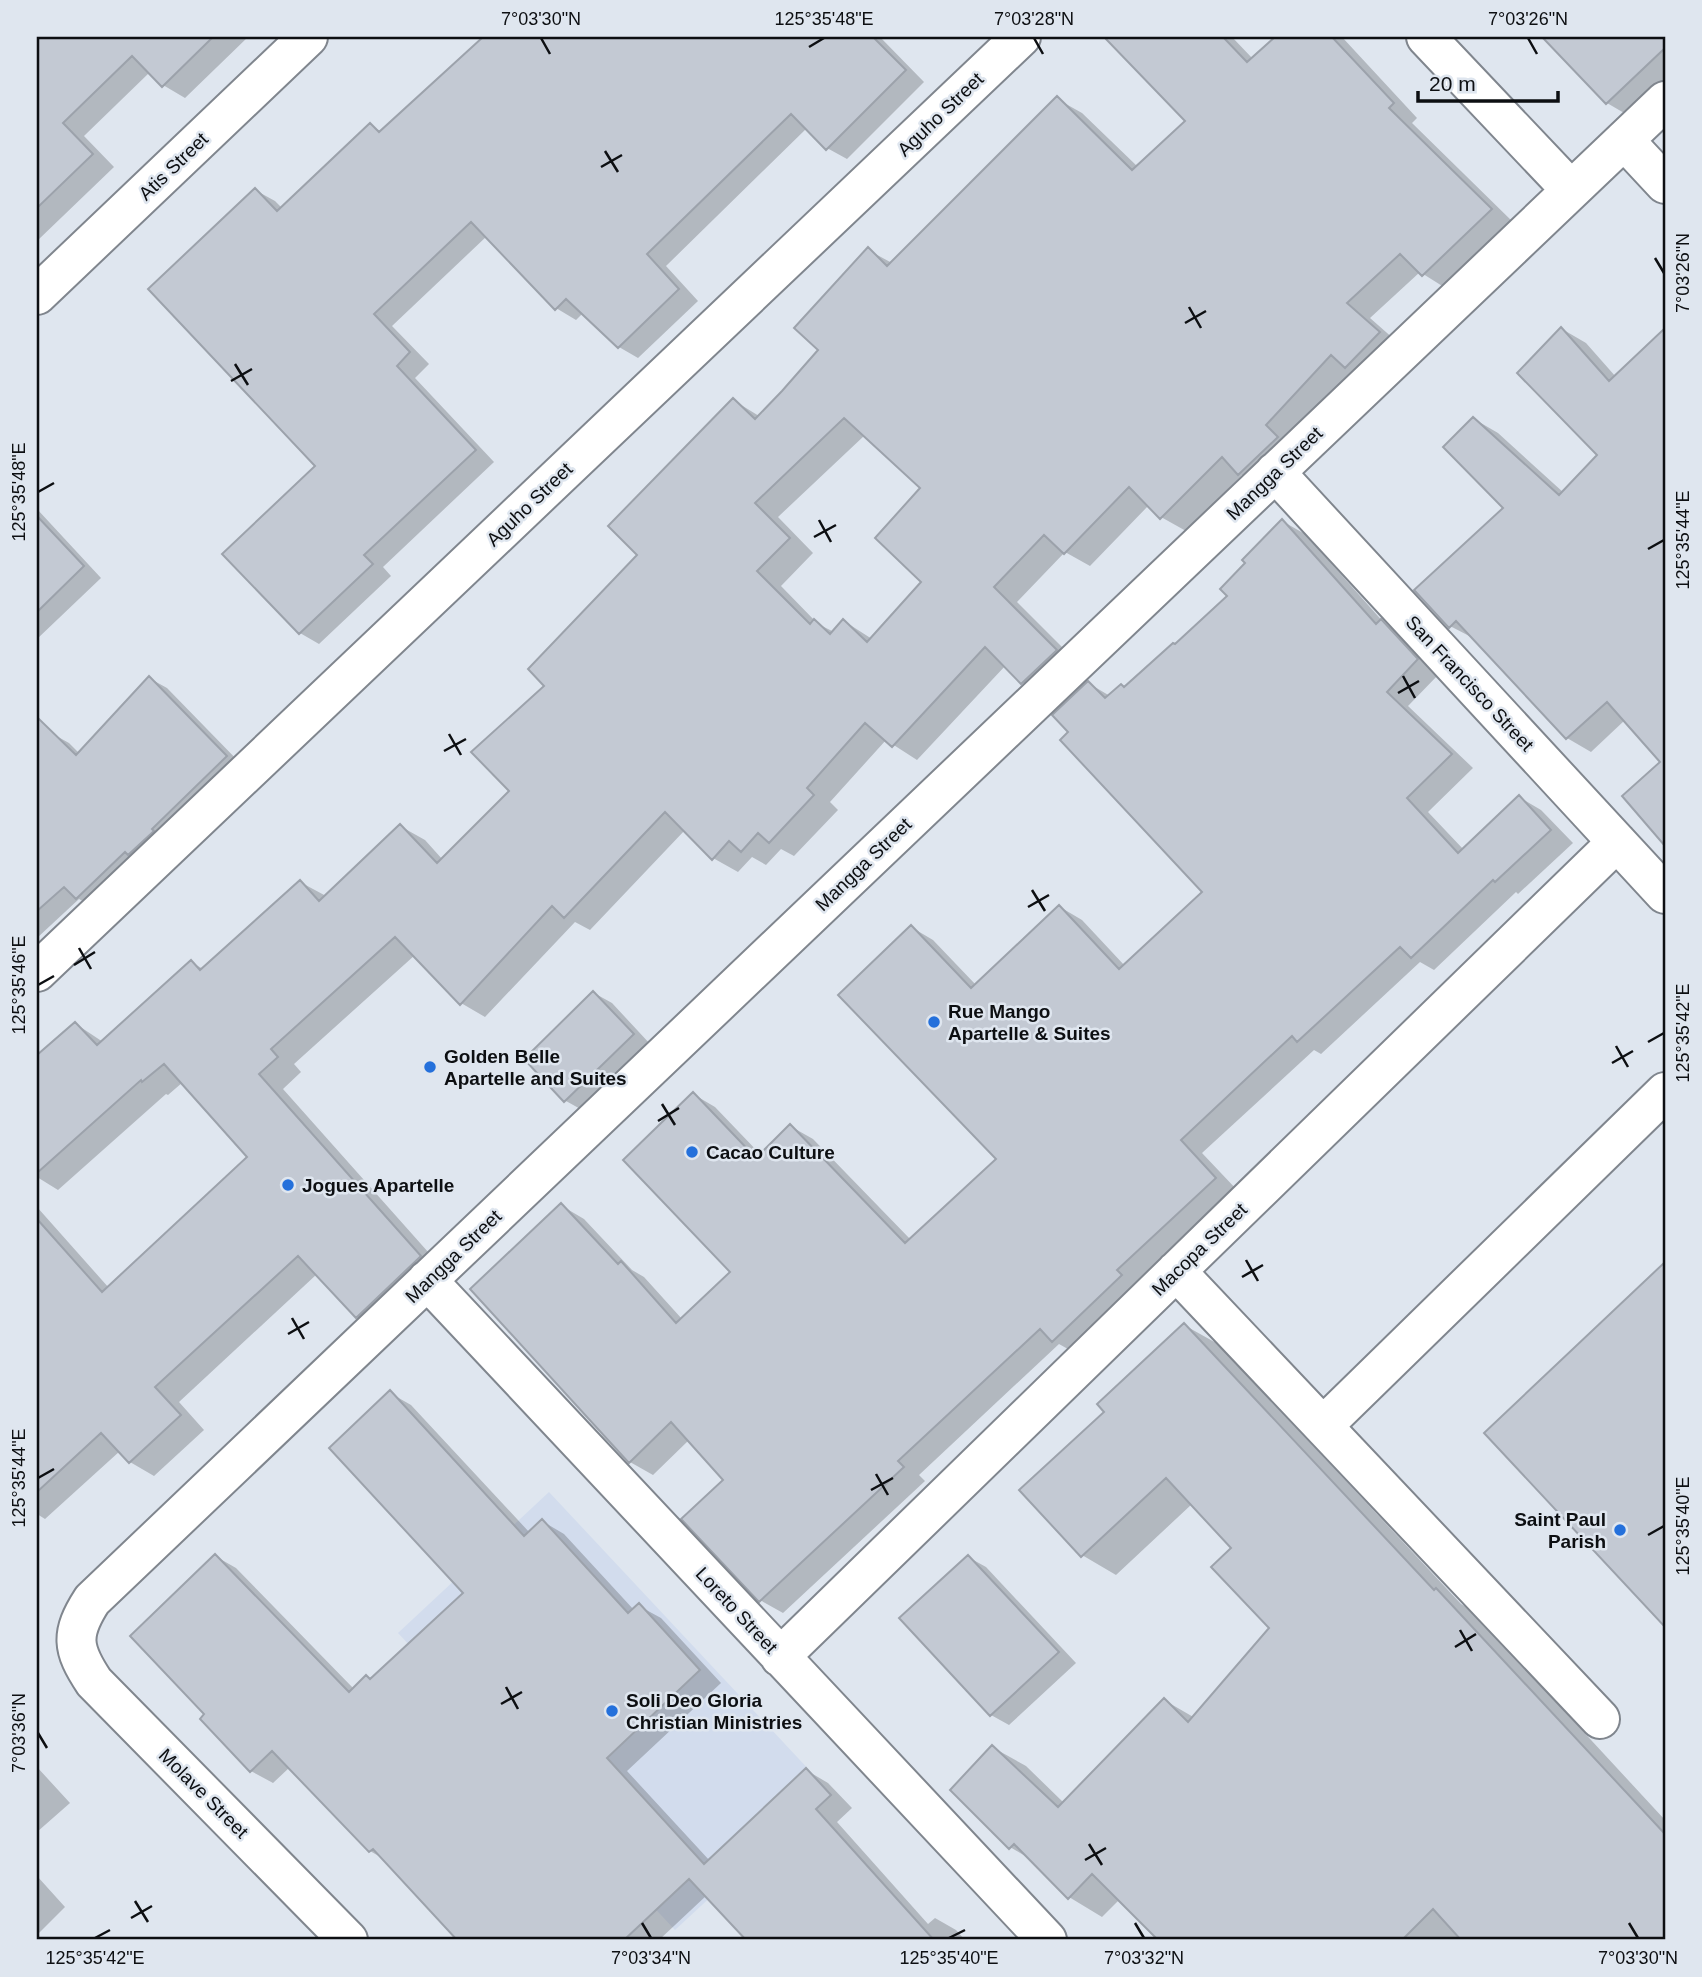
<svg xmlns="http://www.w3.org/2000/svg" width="1702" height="1977" font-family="Helvetica,sans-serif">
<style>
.built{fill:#d2dced}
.shadow{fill:#0003;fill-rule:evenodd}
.building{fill:#c3c9d3;stroke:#9ca2ab;stroke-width:2;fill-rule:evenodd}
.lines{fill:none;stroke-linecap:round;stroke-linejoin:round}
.minor-casing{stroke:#80868e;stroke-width:42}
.minor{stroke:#fff;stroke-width:38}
.ticks{fill:none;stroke:#0d0f12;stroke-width:2.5}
.poi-dot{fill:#2470db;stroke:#dfe6ef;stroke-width:2.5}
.labels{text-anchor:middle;stroke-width:5;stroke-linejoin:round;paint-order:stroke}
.street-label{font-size:19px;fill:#0d0f12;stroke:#dfe6ef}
.poi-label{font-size:19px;font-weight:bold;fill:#0d0f12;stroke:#dfe6ef;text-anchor:start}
.neatline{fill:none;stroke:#0d0f12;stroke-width:2.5}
.ticks-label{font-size:18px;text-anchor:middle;fill:#0d0f12}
</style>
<rect width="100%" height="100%" fill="#dfe6ef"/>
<path class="built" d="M549,1492L827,1789L675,1930L398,1633Z"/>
<path class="shadow" d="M37,37H248L185,98L163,85L150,72L84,136L114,167L37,241Z
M484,37H880L924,82L847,159L827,148L807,128L666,266L698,301L638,358L619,347L583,313L576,320L556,308L487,236L392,326L429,364L415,378L494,462L383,567L391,576L319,644L300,633L317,466L255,190L275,201L282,208L370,125L382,132Z
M1109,37H1232L1253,59L1277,37H1342L1417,118L1412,123L1515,224L1447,289L1420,272L1370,318L1403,347L1264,487L1242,475L1186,531L1161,517L1149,505L1090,566L1065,552L1017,602L1080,665L1047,697L1023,683L1006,665L917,760L886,740L830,802L838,810L794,856L781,849L766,865L752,857L738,872L713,858L685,830L590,930L575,922L485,1017L461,1003L415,955L294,1064L301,1072L283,1089L445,1271L381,1331L357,1317L317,1274L179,1402L204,1430L154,1476L130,1462L120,1451L45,1519L37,1514V1207L109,1288L250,1157L183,1082L168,1095L166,1094L58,1190L37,1177V1058L76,1024L103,1042L191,962L203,969L300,882L326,896L400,826L425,840L443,860L511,791L547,686L639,555L733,400L759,416L820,350L868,250L892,263L1057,99L1082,113L1138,167L1187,121L1108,38ZM865,435L922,488L923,582L872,639L844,621L834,632L818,624L781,586L813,553L778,517Z
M1544,37H1665V121L1655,131L1607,103Z
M1562,329L1586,343L1616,377L1665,330V841L1660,838L1663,762L1625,720L1591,752L1567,738L1475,639L1450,626L1506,509L1474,419L1498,433L1564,493L1600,455Z
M37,509L101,578L37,639Z
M1282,521L1305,534L1385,624L1404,635L1440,673L1408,706L1473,768L1428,812L1464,850L1519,797L1541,810L1573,843L1518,894L1516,892L1434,970L1420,962L1321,1054L1314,1050L1202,1153L1238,1191L1075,1353L1059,1344L919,1475L925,1481L783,1613L760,1600L725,1480L689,1440L653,1475L630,1462L562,1206L584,1219L632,1270L644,1277L682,1319L733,1272L693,1094L715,1107L761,1155L790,1126L813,1139L911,1240L998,1159L911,927L933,940L976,985L1060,907L1082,920L1125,966L1204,892L1071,732L1088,683L1110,696L1125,689L1176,646L1229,596Z
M149,678L167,688L244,767L95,908L79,899L37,938V748L51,733L69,743L80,754Z
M594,993L612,1003L651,1045L584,1111L566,1101L526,1059Z
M1665,1264V1625L1486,1433Z
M1184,1325L1218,1344L1461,1604L1470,1609L1665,1820V1940H1464L1459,1936L1455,1940H1160L1120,1899L1102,1917L1069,1897L1032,1860L1010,1847L992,1747L1026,1766L1064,1803L1164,1700L1195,1718L1271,1628L1234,1548L1192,1504L1116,1575L1082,1555L1106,1412Z
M390,1393L411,1405L530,1533L542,1521L564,1534L634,1610L639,1606L661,1618L721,1683L627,1771L710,1861L806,1770L828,1783L852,1808L837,1822L928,1924L935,1918L956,1930L965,1940H749L707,1895L659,1940H460L384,1859L370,1851L290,1767L273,1783L251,1771L207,1714L215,1556L236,1568L354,1689L367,1677L372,1680L466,1593Z
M968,1557L986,1567L1076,1663L1009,1725L991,1715Z
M37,1767L70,1803L37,1832Z
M37,1876L65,1907L37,1935Z"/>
<path class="building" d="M37,37H213L162,87L132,56L63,123L93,154L37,208Z
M483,37H873L906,70L826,150L791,114L647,254L679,289L618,348L566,299L555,310L471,222L374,314L410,352L397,366L476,450L364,555L373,564L299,634L222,554L315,466L148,289L255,188L277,211L370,123L379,132Z
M1104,37H1223L1247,62L1275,37H1332L1394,103L1389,108L1492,209L1422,276L1400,254L1347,303L1380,332L1345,368L1331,355L1266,425L1278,437L1238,475L1222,457L1160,519L1129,487L1064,554L1044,535L994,587L1057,650L1021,684L985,647L892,747L865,723L807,788L814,795L769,843L758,833L741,852L729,841L712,860L665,812L564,918L552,906L460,1005L395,937L271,1049L278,1057L259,1074L421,1256L356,1318L298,1256L155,1387L181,1415L129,1463L101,1433L37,1492V1219L102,1292L247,1157L164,1064L142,1082L141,1080L37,1173V1055L75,1022L97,1045L191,960L200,970L300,880L319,901L400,824L437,863L509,791L471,752L544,686L528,669L637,555L608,526L733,398L755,419L782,391L818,350L794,328L868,247L887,266L1057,96L1132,170L1185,121ZM844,418L920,488L875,538L921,582L867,642L843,619L830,634L814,619L810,624L757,571L790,538L755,503Z
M1542,37H1665V48L1606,104Z
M1561,327L1609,381L1665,328V846L1622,796L1660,762L1607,702L1566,739L1456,621L1449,628L1414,590L1503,508L1443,447L1473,417L1559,495L1597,455L1517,373Z
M37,516L84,566L37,612Z
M1282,519L1376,624L1381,619L1418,659L1387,692L1452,754L1407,798L1458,853L1519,795L1551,830L1495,882L1493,880L1411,958L1400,947L1297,1042L1292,1036L1181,1140L1216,1178L1117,1270L1122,1275L1052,1342L1040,1329L898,1461L904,1467L759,1602L681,1519L723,1480L671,1422L629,1463L470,1289L561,1203L618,1264L621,1261L676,1323L730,1272L623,1160L693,1092L756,1158L790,1124L905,1243L996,1159L838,995L911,925L971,988L1059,905L1119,969L1202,892L1060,740L1068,732L1052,715L1088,681L1105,698L1121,684L1124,687L1173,643L1175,644L1227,596L1220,589L1245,563L1242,560Z
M149,676L227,756L152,829L154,831L128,855L125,852L76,899L64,887L37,911V717L76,755Z
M593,991L634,1034L564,1102L524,1059Z
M1665,1262V1627L1484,1433Z
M1184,1323L1434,1590L1436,1588L1665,1834V1940H1461L1433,1909L1402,1940H1158L1092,1874L1068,1899L1014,1844L1009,1849L950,1790L992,1745L1058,1807L1164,1698L1188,1722L1269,1628L1211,1567L1231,1548L1166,1478L1081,1557L1019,1490L1104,1412L1097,1404Z
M390,1390L524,1536L542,1519L628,1613L639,1603L700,1670L607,1758L704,1864L806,1768L831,1795L816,1809L934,1940H746L689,1879L624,1940H457L373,1849L369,1852L272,1751L250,1772L200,1719L204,1714L130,1636L215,1554L349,1692L366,1675L370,1679L463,1593L329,1448Z
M968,1555L1059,1652L990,1716L899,1618Z"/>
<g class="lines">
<g class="minor-casing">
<path id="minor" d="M1426,37L1571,190
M1624,140L1665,184
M37,295L308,37
M1275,472L1665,894
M37,972L1021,37
M1176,1271L1600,1719
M427,1280L1047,1940
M1323,1426L1665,1092
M780,1657L1617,842
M348,1940L94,1682C72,1649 70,1634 92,1600L1665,101"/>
</g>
<use href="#minor" class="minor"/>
</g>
<path class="ticks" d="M541,38L550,54M1034,38L1043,54M1528,38L1537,54M809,47L824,38M605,151L618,172M601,167L622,155M1655,258L1664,273M1189,307L1201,328M1185,323L1206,311M235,364L248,385M231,381L252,369M38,492L54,483M819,520L831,542M814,537L836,525M1648,549L1664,540M1403,676L1415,698M1398,693L1419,681M449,734L461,755M444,751L466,739M1032,890L1045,911M1028,907L1049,895M79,948L91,969M74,965L95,952M38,985L54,976M1648,1042L1664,1033M1616,1046L1628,1067M1612,1063L1633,1051M662,1104L675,1125M658,1121L679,1108M1246,1260L1258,1281M1242,1277L1263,1265M292,1318L304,1339M288,1334L309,1322M876,1474L888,1495M38,1478L54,1469M871,1490L893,1478M1648,1535L1664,1526M1460,1630L1472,1651M1455,1647L1476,1634M506,1687L518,1709M501,1704L522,1692M38,1733L47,1748M1089,1844L1102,1865M1085,1860L1106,1848M135,1901L148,1922M131,1918L152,1906M642,1923L651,1938M1135,1923L1144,1938M1629,1923L1638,1938M95,1938L110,1930M949,1938L965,1930"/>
<g class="poi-dot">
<circle cx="934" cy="1022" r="7"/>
<circle cx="430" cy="1067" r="7"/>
<circle cx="692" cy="1152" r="7"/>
<circle cx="288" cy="1185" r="7"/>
<circle cx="1620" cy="1530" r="7"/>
<circle cx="612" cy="1711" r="7"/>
</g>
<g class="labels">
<g class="street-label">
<text transform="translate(940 114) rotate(-44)" y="7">Aguho Street</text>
<text transform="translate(173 166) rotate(-44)" y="7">Atis Street</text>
<text transform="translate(1274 473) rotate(-44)" y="7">Mangga Street</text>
<text transform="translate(529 504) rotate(-44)" y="7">Aguho Street</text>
<text transform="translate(1470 683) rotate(47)" y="7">San Francisco Street</text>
<text transform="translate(863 864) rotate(-44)" y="7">Mangga Street</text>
<text transform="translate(1199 1249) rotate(-44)" y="7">Macopa Street</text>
<text transform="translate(453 1256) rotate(-44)" y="7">Mangga Street</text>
<text transform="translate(737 1610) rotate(47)" y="7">Loreto Street</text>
<text transform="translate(204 1793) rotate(45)" y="7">Molave Street</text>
</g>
<g class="poi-label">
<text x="948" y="1018">Rue Mango<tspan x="948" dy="22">Apartelle &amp; Suites</tspan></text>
<text x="444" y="1063">Golden Belle<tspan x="444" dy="22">Apartelle and Suites</tspan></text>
<text x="706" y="1159">Cacao Culture</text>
<text x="302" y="1192">Jogues Apartelle</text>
<text x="1606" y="1526" text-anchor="end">Saint Paul<tspan x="1606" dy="22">Parish</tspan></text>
<text x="626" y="1707">Soli Deo Gloria<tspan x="626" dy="22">Christian Ministries</tspan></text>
</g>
</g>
<rect width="1702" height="1977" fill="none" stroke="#dfe6ef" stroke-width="77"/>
<path d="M1418 91v10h140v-10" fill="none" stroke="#0d0f12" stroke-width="3.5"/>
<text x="1429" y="91" font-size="21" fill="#0d0f12" stroke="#dfe6ef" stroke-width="5" paint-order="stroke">20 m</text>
<rect x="38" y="38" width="1626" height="1900" class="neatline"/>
<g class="ticks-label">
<text x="541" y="25">7°03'30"N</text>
<text x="824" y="25">125°35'48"E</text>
<text x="1034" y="25">7°03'28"N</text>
<text x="1528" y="25">7°03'26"N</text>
<text transform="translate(1683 273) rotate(-90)" y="6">7°03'26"N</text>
<text transform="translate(19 492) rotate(-90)" y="6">125°35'48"E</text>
<text transform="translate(1683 540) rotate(-90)" y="6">125°35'44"E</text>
<text transform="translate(19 985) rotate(-90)" y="6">125°35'46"E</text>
<text transform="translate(1683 1033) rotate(-90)" y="6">125°35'42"E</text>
<text transform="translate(19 1478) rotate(-90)" y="6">125°35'44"E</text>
<text transform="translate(1683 1526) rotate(-90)" y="6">125°35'40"E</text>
<text transform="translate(19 1733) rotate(-90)" y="6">7°03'36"N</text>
<text x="95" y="1964">125°35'42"E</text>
<text x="651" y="1964">7°03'34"N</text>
<text x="949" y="1964">125°35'40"E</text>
<text x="1144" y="1964">7°03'32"N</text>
<text x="1638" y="1964">7°03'30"N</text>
</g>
</svg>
